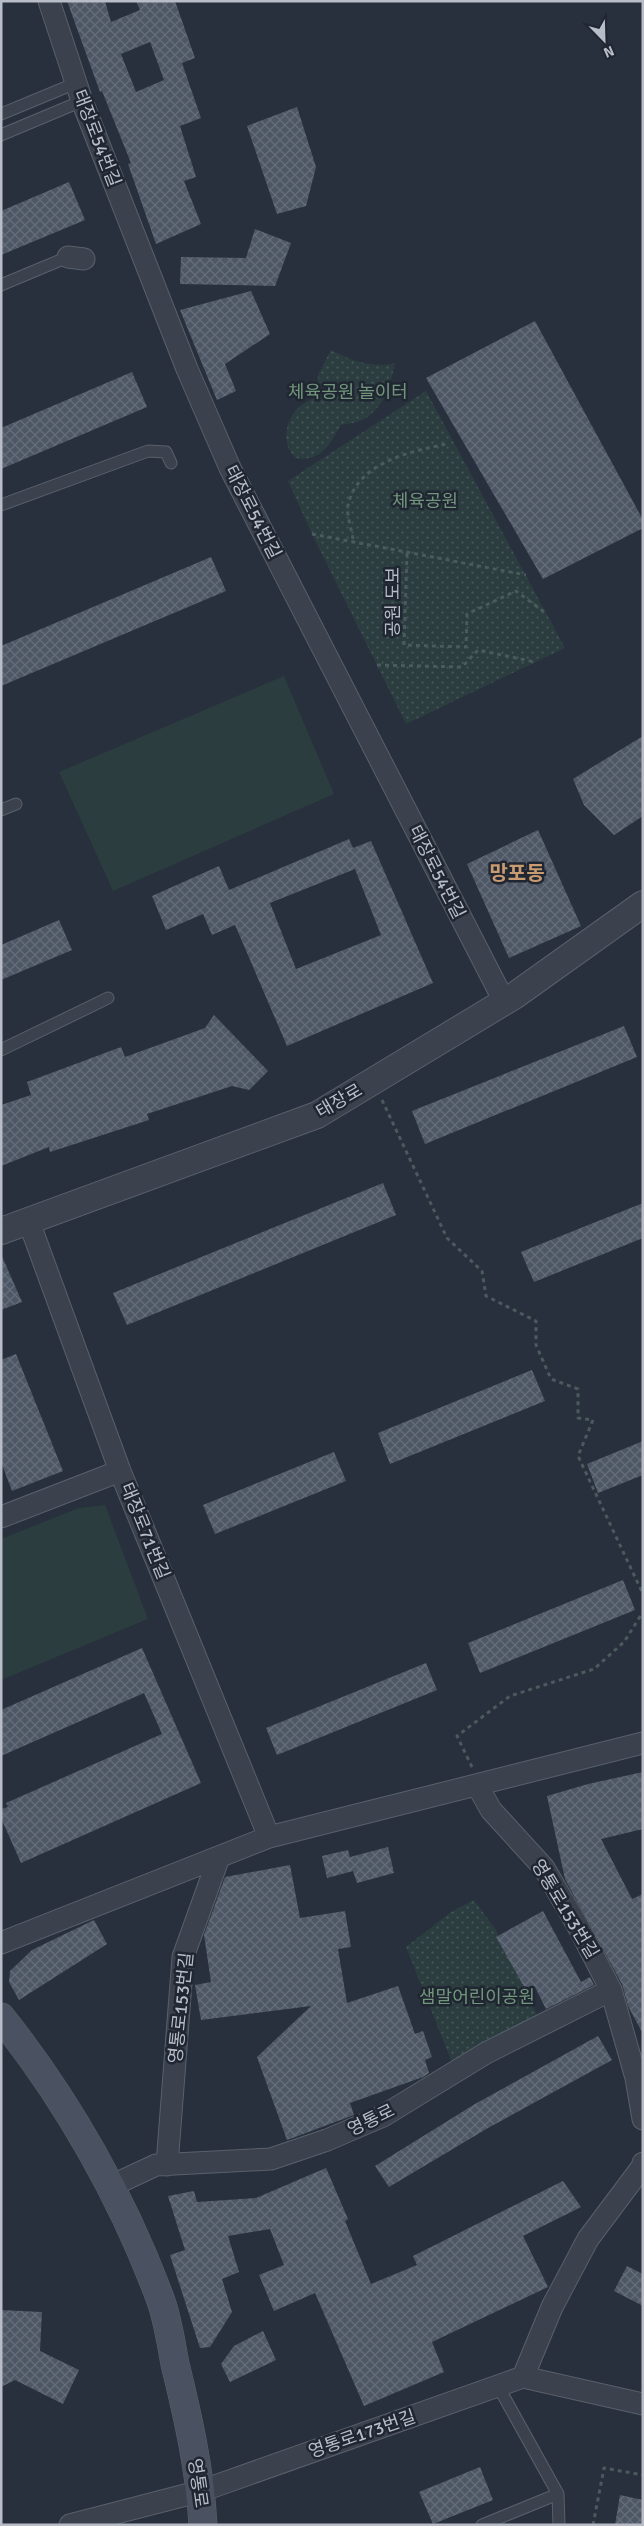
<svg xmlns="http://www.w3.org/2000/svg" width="644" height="2526" font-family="Signika,'Noto Sans KR',sans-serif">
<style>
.park{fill:url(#park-dots)}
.pitch{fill:#2b3d3f}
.building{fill:url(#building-cross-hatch);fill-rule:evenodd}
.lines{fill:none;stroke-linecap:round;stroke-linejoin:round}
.service-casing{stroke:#59606b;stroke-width:13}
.minor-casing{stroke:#59606b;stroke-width:23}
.tertiary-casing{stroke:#59606b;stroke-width:28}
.secondary-casing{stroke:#59606b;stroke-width:29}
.path{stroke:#4a5a5d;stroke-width:3;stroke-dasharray:4 4;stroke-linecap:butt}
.service{stroke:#3c424d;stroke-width:11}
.minor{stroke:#3c424d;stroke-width:21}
.tertiary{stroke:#3c424d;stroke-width:26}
.secondary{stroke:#4a5160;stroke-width:28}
.labels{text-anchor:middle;stroke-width:5;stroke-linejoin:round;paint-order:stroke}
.street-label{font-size:18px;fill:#b8bdc8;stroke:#202732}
.park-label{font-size:18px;fill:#72967c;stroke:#202732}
.quarter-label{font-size:20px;font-weight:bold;fill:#c99b71;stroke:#202732}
</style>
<defs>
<pattern id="park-dots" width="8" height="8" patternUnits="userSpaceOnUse" patternTransform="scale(1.25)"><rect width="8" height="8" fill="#2b3d3f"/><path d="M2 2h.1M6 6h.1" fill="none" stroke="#485759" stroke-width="1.8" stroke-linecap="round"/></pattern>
<pattern id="building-cross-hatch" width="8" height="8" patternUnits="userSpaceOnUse" patternTransform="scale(1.25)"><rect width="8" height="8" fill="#4e5765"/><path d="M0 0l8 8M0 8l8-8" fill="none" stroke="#656d7a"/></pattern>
</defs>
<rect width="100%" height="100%" fill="#28303d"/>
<path class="park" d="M331,350C350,360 373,369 395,363C390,387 382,414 357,422C352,424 346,423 341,425C331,442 321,463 296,458C281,446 285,422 297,409C303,403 310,401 317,396L318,375Z
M426,391L565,648L406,724L312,534L288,481Z
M474,1900L496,1930L539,2019L453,2065L406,1947L451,1912Z"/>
<path class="pitch" d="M284,676L334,794L113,891L59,772Z
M105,1505L148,1619L1,1680V1539L79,1508Z"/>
<path class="building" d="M67,1H105L111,22L140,10L136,1H175L195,58L182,63L201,118L180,126L196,177L184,181L201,224L156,244L128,164L131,163L102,91L100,92ZM150,42L164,80L136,92L121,54Z
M297,107L316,167L306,206L277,214L247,126Z
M69,182L85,220L1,255V211Z
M255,229L291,243L275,286L180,284L181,257L246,258Z
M251,291L270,334L225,364L236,391L217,400L180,310Z
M535,321L643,520V528L543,579L426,378Z
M132,372L147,407L1,469V428Z
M211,557L226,591L1,686V646Z
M643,736V816L614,835L584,805L573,779Z
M538,830L581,926L509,958L467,864Z
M349,839L353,848L371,841L433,983L287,1046L235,925L212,935L203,914L166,930L152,896L219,866L229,890ZM355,869L381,935L296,969L270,903Z
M59,920L72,950L1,980V945Z
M214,1015L268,1071L249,1090L232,1086L147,1114L149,1120L50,1152L49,1147L1,1166V1105L31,1095L27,1082L121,1047L125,1057L205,1028Z
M624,1026L637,1057L425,1144L412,1111Z
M383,1183L396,1215L127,1325L113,1293Z
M643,1203V1238L534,1282L521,1252Z
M1,1254L22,1302L1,1310Z
M16,1354L63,1471L12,1491L1,1462V1360Z
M532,1370L545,1401L390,1464L378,1433Z
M643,1441V1475L598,1493L587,1464Z
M334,1452L346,1481L215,1534L203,1505Z
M623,1580L635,1610L480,1673L468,1643Z
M142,1648L201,1783L21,1863L1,1818V1809L8,1807L6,1803L162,1734L144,1693L1,1756V1710Z
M426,1663L437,1690L277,1755L266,1728Z
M643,1772V1829L601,1839L632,1899L643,1894V2034L628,2006L622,1984L565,1879L547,1796L588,1784Z
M388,1847L394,1873L357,1883L353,1871L327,1878L322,1856L348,1850L350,1857Z
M290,1865L300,1918L345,1911L351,1947L338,1949L347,2003L398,1986L415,2034L423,2031L432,2057L425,2060L429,2073L423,2077L350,2103L354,2115L287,2140L257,2057L311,2006L201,2020L195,1985L211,1982L204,1935L225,1877Z
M543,1911L581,1982L590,1977L594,1985L546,2009L535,1987L527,1992L496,1937Z
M94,1920L107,1944L19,2000L9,1982L10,1971L32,1950Z
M598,2036L612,2060L488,2128L389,2187L375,2166L475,2104Z
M326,2168L348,2219L345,2221L371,2284L417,2265L413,2256L563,2181L581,2207L523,2236L548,2287L432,2342L444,2372L364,2406L315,2293L274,2311L259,2275L284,2265L270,2229L228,2236L239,2272L222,2279L232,2312L210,2347L200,2348L170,2255L185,2250L168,2196L194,2191L197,2202L256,2198Z
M627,2266L643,2274V2306L614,2291Z
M1,2310L42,2312L40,2351L79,2370L63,2404L15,2380L1,2387Z
M263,2331L276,2360L230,2382L221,2364L234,2346Z
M480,2467L493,2500L433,2524L419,2492Z
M620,2495L643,2500V2525H615Z"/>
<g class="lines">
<g class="service-casing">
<path id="service" d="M1,114L76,83
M1,135L82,101
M1,285L68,257
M1,505L148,451L166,452L171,463
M1,810L16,804
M1,1050L108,998
M498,2386L558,2494L559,2525
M482,2525L558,2494"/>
</g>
<g class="minor-casing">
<path id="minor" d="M49,1L82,101L187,369L230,468L504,1001
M68,257L84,259
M29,1222L120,1471L269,1837
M1,1517L120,1471
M477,1785L491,1810L544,1868L579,1928L611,1990L636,2078L643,2119
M1,1943L269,1837L643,1743
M167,2165L183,1957L219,1857
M109,2187L156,2165L271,2159L327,2140L383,2116L486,2053L611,1990
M523,2377L552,2307L588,2239L642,2167L643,2163
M70,2525L201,2491L523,2377L643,2404"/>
</g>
<g class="tertiary-casing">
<path id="tertiary" d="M1,1231L317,1115L514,996L643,904"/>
</g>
<g class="secondary-casing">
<path id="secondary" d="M1,2017C68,2101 124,2200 161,2301C168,2321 171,2343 175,2364C188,2417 200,2470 203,2525"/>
</g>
<path class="path" d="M312,534L526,575
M353,539C352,530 346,514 348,505C358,462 410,452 446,444
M407,553L404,645L466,647L467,614L516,591L547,614
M377,665L462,667L478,650L535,662
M382,1100L447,1238L482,1271L486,1296L536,1321V1345L551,1379L578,1389V1418L593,1420L578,1456L643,1594
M472,1767L457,1736L510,1696L594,1669L624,1642L643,1612
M593,2525L604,2468L643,2475"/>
<use href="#service" class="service"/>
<use href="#minor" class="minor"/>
<use href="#tertiary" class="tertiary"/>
<use href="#secondary" class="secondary"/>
</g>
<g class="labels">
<g class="street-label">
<text transform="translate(97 138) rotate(69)" y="6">태장로54번길</text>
<text transform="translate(253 512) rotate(63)" y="6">태장로54번길</text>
<text transform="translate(393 602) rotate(-90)" y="6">공원 도보</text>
<text transform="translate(437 872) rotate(63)" y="6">태장로54번길</text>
<text transform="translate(339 1101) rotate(-30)" y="6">태장로</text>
<text transform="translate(145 1531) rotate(68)" y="6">태장로71번길</text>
<text transform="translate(565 1909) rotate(59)" y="6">영통로153번길</text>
<text transform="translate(181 2008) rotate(-84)" y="6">영통로153번길</text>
<text transform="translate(371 2120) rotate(-26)" y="6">영통로</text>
<text transform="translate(362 2434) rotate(-19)" y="6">영통로173번길</text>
<text transform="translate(198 2483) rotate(82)" y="6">영통로</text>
</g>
<g class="park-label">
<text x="348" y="398">체육공원 놀이터</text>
<text x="425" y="507">체육공원</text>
<text x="477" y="2003">샘말어린이공원</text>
</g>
<g class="quarter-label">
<text x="517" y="880">망포동</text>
</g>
</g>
<rect width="644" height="2526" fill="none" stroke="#b8bdc8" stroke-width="5"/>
<g transform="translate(604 40) rotate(157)" stroke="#202732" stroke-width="4" paint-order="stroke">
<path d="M0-4L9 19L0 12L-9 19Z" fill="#b8bdc8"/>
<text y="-8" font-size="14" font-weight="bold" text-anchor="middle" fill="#b8bdc8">N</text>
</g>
</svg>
